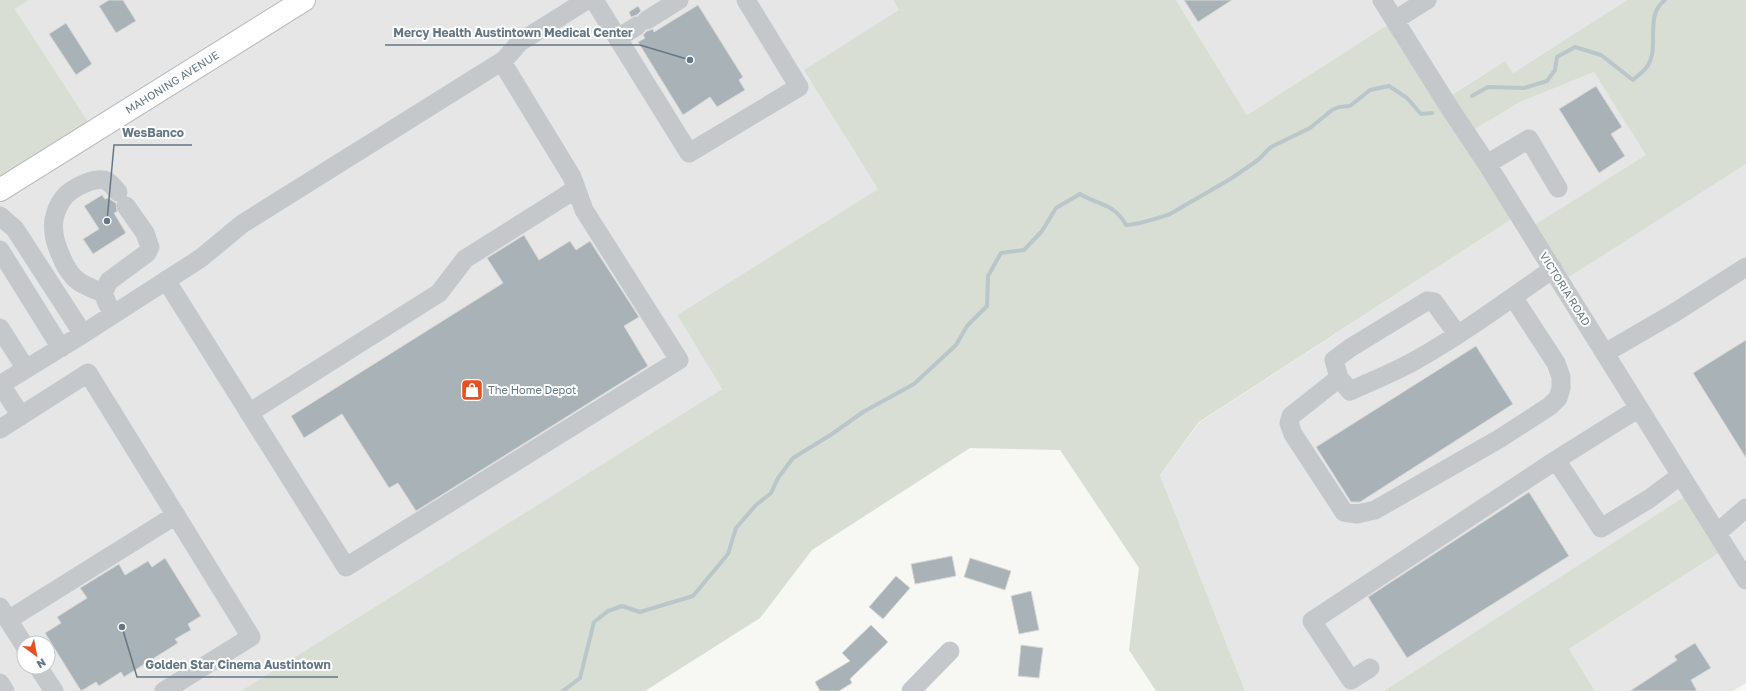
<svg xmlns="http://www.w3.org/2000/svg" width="1746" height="691" font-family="'Golos Text',sans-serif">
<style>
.built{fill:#e5e6e5;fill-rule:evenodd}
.green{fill:#d8ded4}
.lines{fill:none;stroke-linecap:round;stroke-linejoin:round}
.stream{stroke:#bac7ca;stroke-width:4}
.building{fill:#a8b2b7;stroke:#d8d8d6}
.major-casing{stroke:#b7bbbf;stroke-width:24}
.minor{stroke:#c4c8cb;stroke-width:19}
.major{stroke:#fff;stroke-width:22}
.labels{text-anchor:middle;stroke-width:4;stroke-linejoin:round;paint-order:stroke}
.street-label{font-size:11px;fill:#657786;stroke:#fff}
.poi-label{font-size:11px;fill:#657786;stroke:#fff;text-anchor:start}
.leader{fill:none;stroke:#657786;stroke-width:1.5}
.callout-dot{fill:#657786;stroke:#fff;stroke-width:1.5}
.callout-label{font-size:12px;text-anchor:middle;font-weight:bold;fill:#657786;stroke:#fff;stroke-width:4;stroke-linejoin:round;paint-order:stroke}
</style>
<rect width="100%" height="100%" fill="#f7f7f4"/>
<path class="built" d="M29,0H893L900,10L805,70L878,189L677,315L722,389L241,691H0V190L94,131L15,9ZM24,643H48V667H24Z
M1176,0H1627L1513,73L1505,61L1444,99L1395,20L1247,115Z
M1594,72L1647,155L1528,229L1561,281L1746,164V683L1733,691H1595L1569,649L1726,549L1692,493L1384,691H1245L1160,475L1200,422L1518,215L1467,134L1520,102Z"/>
<path class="green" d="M0,0H29L15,9L94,131L0,190Z
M893,0H1176L1247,115L1395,20L1445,99L1505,61L1513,73L1627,0H1746V164L1561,282L1528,229L1646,155L1594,72L1520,102L1467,134L1518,215L1199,422L1160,475L1245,691H1156L1129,650L1139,568L1060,450L970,448L812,550L760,618L645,691H241L722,389L677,315L878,189L804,70L899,10Z
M1692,492L1727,548L1569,649L1595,691H1384Z"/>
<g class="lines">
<path class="stream" d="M1472,96L1488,87L1524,88L1547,81L1555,70L1557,57L1575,47L1601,55L1633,80C1637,76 1645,71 1648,65C1660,46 1644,15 1665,0
M563,691L580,678L594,622L608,611L622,606L640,612L693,596L728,554L736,528L756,505L771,493L778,478L793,458L832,434L863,412L914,384L956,345L967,326L987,306L988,276L1001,253L1024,250L1042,231L1056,208L1080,194C1100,206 1114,203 1126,225C1141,224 1155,219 1170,214L1232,178L1258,160L1271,147L1310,128L1332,110L1339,107L1350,106L1370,90L1389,86L1407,98L1421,114L1432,113"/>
</g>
<path class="building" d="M109,0H123L136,21L116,33L99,6Z
M1184,0H1232L1198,22Z
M698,5L743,77L739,80L745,90L717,107L710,97L683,115L638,42L645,38L643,35L647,31L653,29L654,32Z
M638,6L641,11L637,15L631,17L629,12Z
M66,23L92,64L76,75L49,34Z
M1596,86L1622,127L1611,134L1625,156L1599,173L1559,109Z
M102,195L105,199L108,198L116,203L117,212L114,213L126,233L93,254L83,239L99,229L84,206Z
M524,235L539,260L570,241L576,250L590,241L639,317L624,326L648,366L416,511L398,483L389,488L342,414L304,438L291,416L503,283L487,258Z
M1746,340V458L1693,373Z
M1476,346L1513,404L1360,502H1351L1316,447Z
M1529,492L1569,556L1407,658L1368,597Z
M952,556L956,576L915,584L911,564Z
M165,558L201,616L188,624L191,630L175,639L178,643L124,677L121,672L99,686L96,682L81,691L45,633L61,623L57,617L87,598L80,588L119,564L125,575L148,561L152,567Z
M970,558L1011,571L1005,590L964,577Z
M896,576L910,588L883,619L869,607Z
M1031,591L1039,630L1019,634L1011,596Z
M871,625L888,642L850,679L852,683L839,691H820L815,682L850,661L842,653Z
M1695,643L1711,668L1691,680L1697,691H1630L1677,660L1674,656Z
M1021,645L1043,648L1039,678L1018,676Z"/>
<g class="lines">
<g class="major-casing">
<g id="major">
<path id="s1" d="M0,190L304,0"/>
</g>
</g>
<path class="minor" d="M594,0L689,153L799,87L746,0
M1382,0L1449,107L1487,164L1746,580
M647,20L679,0
M1395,20L1427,0
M618,38L637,26
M1487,164L1529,139L1558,188
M0,216L15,229L83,334
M0,250L61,348
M166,280L346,567L679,360L584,210L572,177L502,62
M103,293C96,290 88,287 81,283C71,277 65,266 61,256C55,243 51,229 55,215C57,208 62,199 67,194C75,187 96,176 107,181C112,184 114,188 118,192
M1513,297L1556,363L1561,377V388L1558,398L1550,406L1499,439L1375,510L1357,514L1344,512L1293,434L1289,423L1291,416L1339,378L1350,391C1372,381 1395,372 1416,360C1464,333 1508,300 1553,269
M108,305L103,293L109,281L147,253L150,247L145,233L126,206
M0,328L26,369
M1605,353L1674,313L1746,267
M1339,378L1334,360L1350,348L1427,301L1434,302L1457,334
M0,385L83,334L201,258L242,224L504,60L520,42L587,0
M1,385L21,416
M1639,408L1556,460L1601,528L1649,499L1681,475
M249,413L439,293L465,259L576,189
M0,429L88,373L251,637L164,691
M1717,533L1746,508
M0,607L24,645
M8,620L176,515
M38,667L54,691
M1370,668L1351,680L1312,621L1556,460
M0,683L5,691
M911,691L950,651"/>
<use href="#major" class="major"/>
</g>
<defs>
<g id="shop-square" transform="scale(1.15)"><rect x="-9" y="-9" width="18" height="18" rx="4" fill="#e85022" stroke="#fff"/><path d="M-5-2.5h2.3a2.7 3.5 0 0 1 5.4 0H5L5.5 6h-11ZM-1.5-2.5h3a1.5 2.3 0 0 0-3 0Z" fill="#fff"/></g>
</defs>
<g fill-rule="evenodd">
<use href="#shop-square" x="472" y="390"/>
</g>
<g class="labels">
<g class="street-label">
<text dy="4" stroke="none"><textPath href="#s1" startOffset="203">MAHONING AVENUE</textPath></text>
<text transform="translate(1565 289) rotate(58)" y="4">VICTORIA ROAD</text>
</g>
<g class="poi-label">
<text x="488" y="394">The Home Depot</text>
</g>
</g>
<path class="leader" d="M690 60L640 45H385M107 221L114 145H192M122 627L137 677H338"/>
<g class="callout-dot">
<circle cx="690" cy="60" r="4"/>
<circle cx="107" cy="221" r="4"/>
<circle cx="122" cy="627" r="4"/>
</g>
<g class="callout-label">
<text x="513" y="37">Mercy Health Austintown Medical Center</text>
<text x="153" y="137">WesBanco</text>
<text x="238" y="669">Golden Star Cinema Austintown</text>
</g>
<g transform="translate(36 655) rotate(148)"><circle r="19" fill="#ffffff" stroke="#c1c9cf"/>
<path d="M0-3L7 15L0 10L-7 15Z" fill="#e85022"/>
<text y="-6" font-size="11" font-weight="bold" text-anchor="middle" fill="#657786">N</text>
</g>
</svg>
